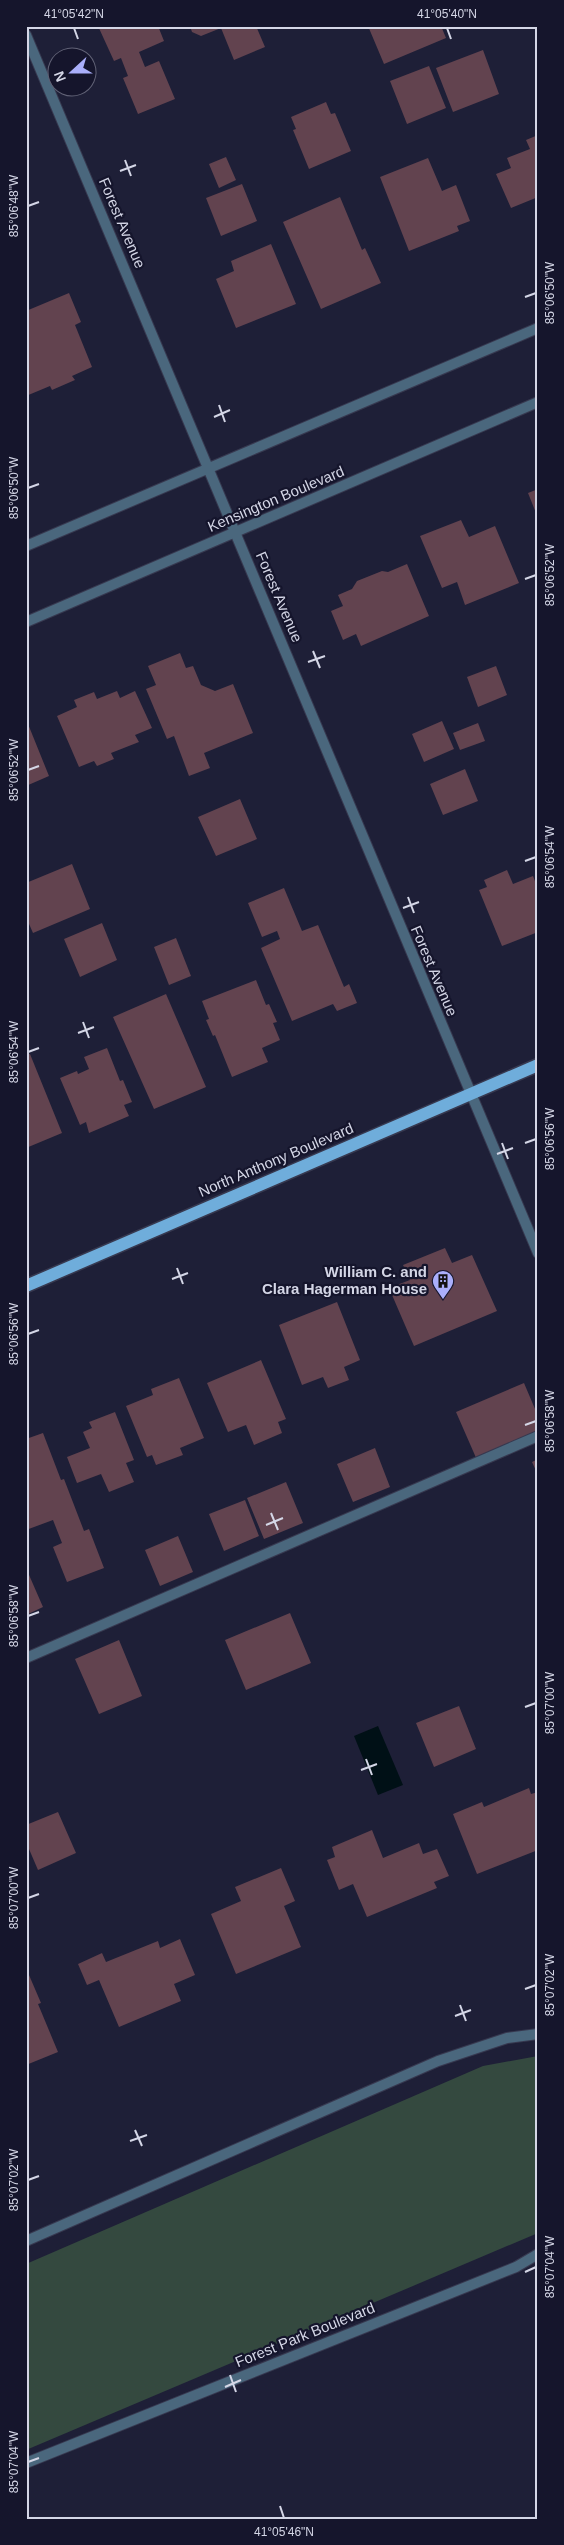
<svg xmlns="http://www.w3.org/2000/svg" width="564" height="2545" font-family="Arial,sans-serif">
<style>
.green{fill:#34493f}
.water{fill:#001016}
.building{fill:#62434f}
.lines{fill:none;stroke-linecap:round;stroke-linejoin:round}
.lane-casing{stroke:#373950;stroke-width:12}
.street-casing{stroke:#373950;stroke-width:12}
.primary-casing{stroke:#373950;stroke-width:15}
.lane{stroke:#4a677d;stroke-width:10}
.street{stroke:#4a677d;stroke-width:10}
.primary{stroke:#6faddb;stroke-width:12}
.ticks{fill:none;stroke:#d4d6e6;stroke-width:2}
.labels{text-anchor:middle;stroke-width:4.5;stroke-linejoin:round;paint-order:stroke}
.street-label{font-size:15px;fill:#d4d6e6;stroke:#15152c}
.poi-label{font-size:15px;font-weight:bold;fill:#d4d6e6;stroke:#15152c;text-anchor:end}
.neatline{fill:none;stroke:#d4d6e6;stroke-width:2}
.ticks-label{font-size:12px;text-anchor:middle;fill:#d4d6e6}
</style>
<rect width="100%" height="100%" fill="#1e1f37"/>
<path class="green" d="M538,2056V2233L26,2450V2264L483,2066Z"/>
<path class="water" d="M378,1726L403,1785L378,1795L354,1736Z"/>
<path class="building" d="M98,26H158L164,41L139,52L145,67L159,61L175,99L138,114L123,78L128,76L121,58L114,61Z
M190,26H256L265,47L234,60L221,28L201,36L192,32Z
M368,26H441L446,38L384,64Z
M483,50L499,94L453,112L436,68Z
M429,66L446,108L407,124L390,81Z
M326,102L331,114L335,113L351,151L309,169L293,130L296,129L291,117Z
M538,135V197L511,208L496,174L511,168L507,158L530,149L526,140Z
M226,157L236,180L219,188L209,164Z
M428,158L442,191L456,185L470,221L457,226L459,231L409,251L380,177Z
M242,184L257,221L221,236L206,198Z
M340,197L362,250L365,248L381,283L321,309L283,222Z
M271,244L296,304L236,328L216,279L234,271L231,261Z
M69,293L81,322L75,325L92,367L72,376L75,380L52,390L50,386L26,396V311Z
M538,489V518L528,493Z
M461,520L469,537L495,526L519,583L465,605L457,582L442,588L420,536Z
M407,564L429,616L361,646L356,634L343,640L331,611L343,606L338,595L352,589L357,581L382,571L388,572Z
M180,653L186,668L193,666L201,685L215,691L233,684L253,733L204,753L210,768L189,776L174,736L167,739L146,689L156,685L148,666Z
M496,666L507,695L478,707L467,677Z
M117,691L120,698L135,691L152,728L135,735L139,742L111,753L114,759L97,766L94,761L79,767L57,716L77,707L74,700L94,692L97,699Z
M442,721L454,749L424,762L412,734Z
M478,723L485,741L460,750L453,733Z
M26,724H28L49,776L26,786Z
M465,769L478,801L443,815L430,784Z
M240,799L257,839L216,856L198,817Z
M72,864L90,909L33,933L26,917V883Z
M507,870L513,884L533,876L538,889V932L502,946L479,890L487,887L484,880Z
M284,888L302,931L318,925L344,987L349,984L357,1003L337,1011L333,1004L292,1021L261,948L280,939L277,931L262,937L248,903Z
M102,923L117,960L80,977L64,939Z
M176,938L191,976L169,985L154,947Z
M256,980L266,1005L269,1004L277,1022L273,1023L280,1040L262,1048L268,1062L232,1077L215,1035L213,1036L206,1020L209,1019L202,1001Z
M166,994L206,1087L154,1109L113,1017Z
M107,1048L120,1081L123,1080L132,1102L124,1105L129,1116L89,1133L86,1122L80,1125L60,1078L77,1071L78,1074L89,1069L84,1057Z
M30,1054L62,1133L26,1148V1055Z
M445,1248L452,1263L472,1255L497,1311L414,1346L389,1288L410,1280L403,1265Z
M337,1302L360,1360L344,1367L349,1380L328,1388L323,1377L302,1385L279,1325Z
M261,1360L286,1419L278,1422L282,1433L254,1445L246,1425L228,1432L207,1383Z
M179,1378L204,1438L180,1448L183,1455L156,1465L152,1455L147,1457L126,1406L153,1395L151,1389Z
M524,1383L538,1416V1433L477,1460L456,1412Z
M115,1412L134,1460L126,1463L134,1482L109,1492L101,1474L77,1483L67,1457L90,1448L83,1432L92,1428L89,1422Z
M43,1433L61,1480L64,1479L84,1531L89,1529L104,1568L67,1582L53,1547L62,1543L53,1520L26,1530V1439Z
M375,1448L390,1487L353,1502L337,1464Z
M538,1459V1475L532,1462Z
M286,1482L303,1523L264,1539L247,1498Z
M245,1500L259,1536L224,1551L209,1514Z
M178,1536L193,1572L160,1586L145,1550Z
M26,1568L43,1607L26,1615Z
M290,1613L311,1663L246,1690L225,1640Z
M119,1640L142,1696L99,1714L75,1659Z
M459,1706L476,1749L434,1767L416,1723Z
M529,1788L531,1794L538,1792V1850L477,1874L453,1814L482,1802L484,1807Z
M58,1812L76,1853L38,1870L26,1842V1825Z
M372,1830L383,1858L419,1843L423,1854L437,1849L449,1876L434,1882L437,1888L367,1917L353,1884L339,1890L327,1860L335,1857L332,1847Z
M281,1868L295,1901L284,1906L301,1947L236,1974L211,1914L241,1901L235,1887Z
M180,1939L195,1975L174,1984L181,2001L119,2027L99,1980L87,1985L78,1964L102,1953L106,1962L158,1941L160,1948Z
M26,1968L41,2003L38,2004L58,2052L26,2065Z"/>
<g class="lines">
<g class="lane-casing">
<path id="lane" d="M26,1658L538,1436"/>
</g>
<g class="street-casing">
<path id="street" d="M26,35L538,1253
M26,546L538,328
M26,622L538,402
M26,2241L438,2061L507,2038L538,2034
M26,2463L516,2267L538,2254"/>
</g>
<g class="primary-casing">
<path id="primary" d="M26,1286L538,1065"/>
</g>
<use href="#lane" class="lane"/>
<use href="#street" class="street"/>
<use href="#primary" class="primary"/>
</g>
<path class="ticks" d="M74,28L78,39M447,28L451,39M125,160L131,176M120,171L136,165M28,206L39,202M525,297L536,293M219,405L225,422M214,417L230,410M28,488L39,484M525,579L536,575M313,651L320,668M308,662L325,656M28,770L39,766M525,861L536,857M408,897L414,913M403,908L419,902M83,1022L89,1038M78,1033L94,1027M28,1052L39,1048M502,1143L508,1159M525,1143L536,1139M497,1154L513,1148M177,1268L183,1284M172,1279L188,1273M28,1334L39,1330M525,1425L536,1421M271,1513L278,1530M266,1525L283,1518M28,1616L39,1612M525,1707L536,1703M366,1759L372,1775M361,1770L377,1764M28,1898L39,1894M525,1989L536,1985M460,2005L466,2021M455,2016L471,2010M135,2130L142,2146M130,2141L147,2135M28,2180L39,2176M525,2272L536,2267M230,2375L236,2392M225,2387L241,2380M28,2462L39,2458M280,2506L284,2518"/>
<defs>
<g id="building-pin" transform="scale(1.125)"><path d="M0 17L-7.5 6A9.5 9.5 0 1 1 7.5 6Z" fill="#aaaffb" stroke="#15152c"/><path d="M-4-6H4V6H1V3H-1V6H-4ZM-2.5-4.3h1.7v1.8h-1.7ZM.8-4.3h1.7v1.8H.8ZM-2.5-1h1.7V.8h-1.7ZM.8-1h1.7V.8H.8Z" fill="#111"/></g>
</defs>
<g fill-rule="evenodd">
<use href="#building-pin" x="443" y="1281"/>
</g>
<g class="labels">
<g class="street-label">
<text transform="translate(122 223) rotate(67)" y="5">Forest Avenue</text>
<text transform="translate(276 499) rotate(-23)" y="5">Kensington Boulevard</text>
<text transform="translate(279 597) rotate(67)" y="5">Forest Avenue</text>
<text transform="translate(434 971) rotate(67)" y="5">Forest Avenue</text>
<text transform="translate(276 1160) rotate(-23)" y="5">North Anthony Boulevard</text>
<text transform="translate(305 2335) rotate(-22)" y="5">Forest Park Boulevard</text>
</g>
<g class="poi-label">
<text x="427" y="1277">William C. and<tspan x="427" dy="17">Clara Hagerman House</tspan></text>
</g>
</g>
<rect width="564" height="2545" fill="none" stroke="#15152c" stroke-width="55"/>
<g transform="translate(72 72) rotate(249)"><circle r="24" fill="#15152c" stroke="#616276"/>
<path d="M0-4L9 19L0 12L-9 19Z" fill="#aaaffb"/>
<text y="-8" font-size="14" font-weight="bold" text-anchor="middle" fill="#d4d6e6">N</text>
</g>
<rect x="28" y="28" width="508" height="2490" class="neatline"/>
<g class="ticks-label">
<text x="74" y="18">41°05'42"N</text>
<text x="447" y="18">41°05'40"N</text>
<text transform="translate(14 206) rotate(-90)" y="4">85°06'48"W</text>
<text transform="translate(550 293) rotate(-90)" y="4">85°06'50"W</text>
<text transform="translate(14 488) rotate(-90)" y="4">85°06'50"W</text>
<text transform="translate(550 575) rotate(-90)" y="4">85°06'52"W</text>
<text transform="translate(14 770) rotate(-90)" y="4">85°06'52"W</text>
<text transform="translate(550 857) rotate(-90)" y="4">85°06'54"W</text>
<text transform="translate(14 1052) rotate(-90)" y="4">85°06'54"W</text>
<text transform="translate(550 1139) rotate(-90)" y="4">85°06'56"W</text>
<text transform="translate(14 1334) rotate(-90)" y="4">85°06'56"W</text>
<text transform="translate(550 1421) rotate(-90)" y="4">85°06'58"W</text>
<text transform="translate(14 1616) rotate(-90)" y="4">85°06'58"W</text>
<text transform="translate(550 1703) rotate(-90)" y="4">85°07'00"W</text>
<text transform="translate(14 1898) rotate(-90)" y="4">85°07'00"W</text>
<text transform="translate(550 1985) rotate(-90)" y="4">85°07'02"W</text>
<text transform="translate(14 2180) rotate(-90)" y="4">85°07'02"W</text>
<text transform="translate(550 2267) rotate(-90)" y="4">85°07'04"W</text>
<text transform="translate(14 2462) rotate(-90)" y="4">85°07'04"W</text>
<text x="284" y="2536">41°05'46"N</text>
</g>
</svg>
